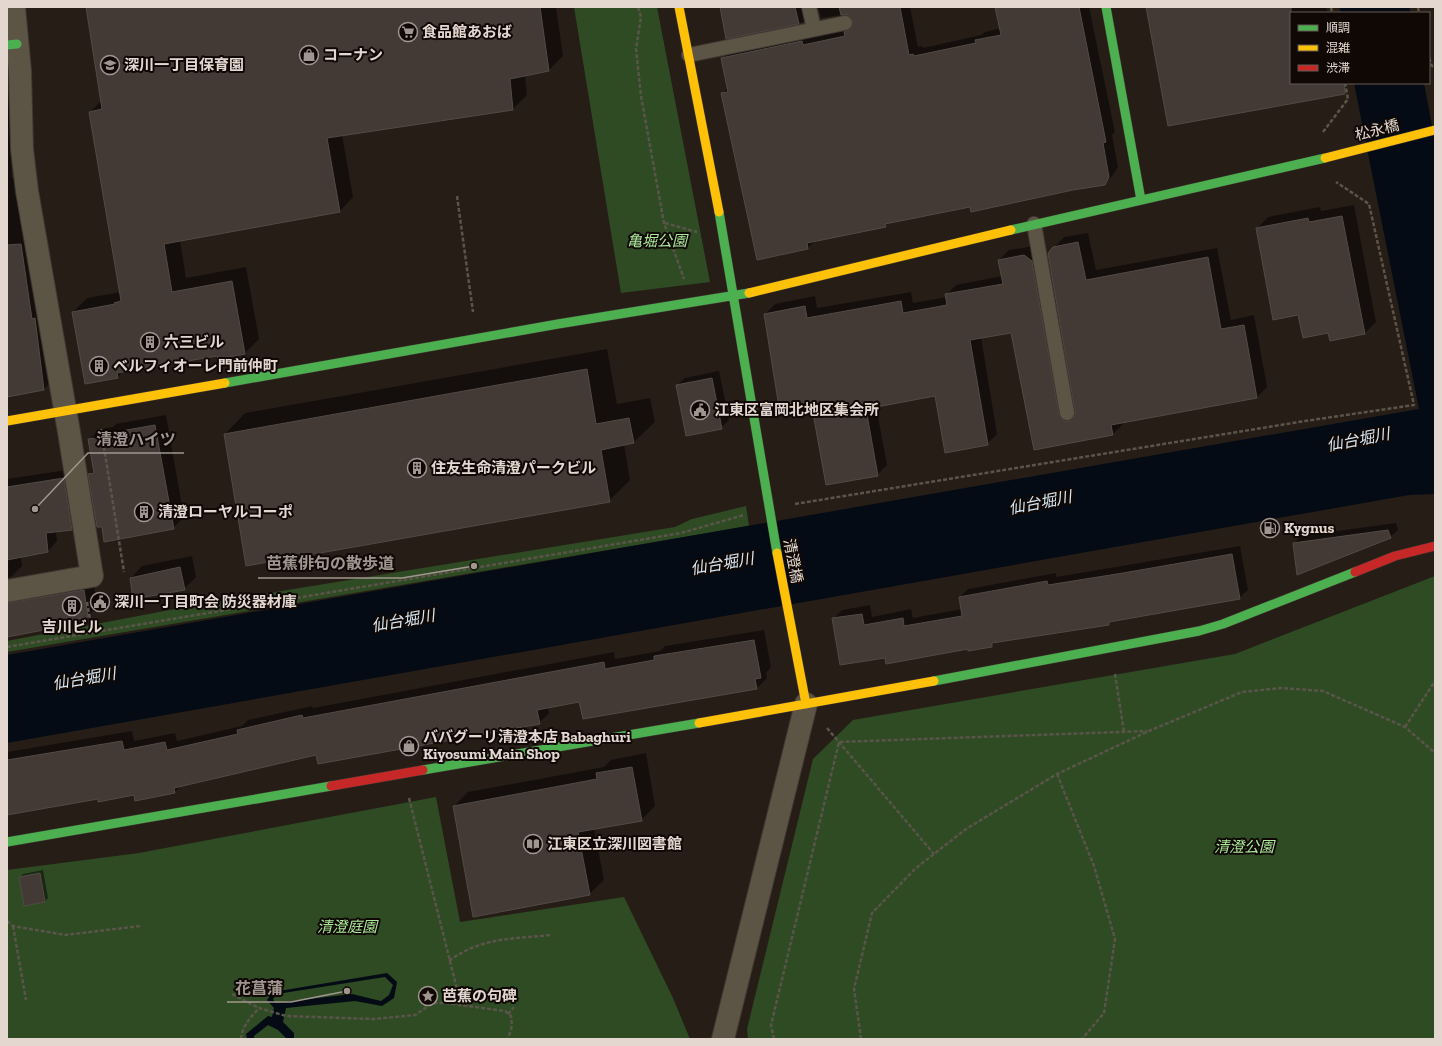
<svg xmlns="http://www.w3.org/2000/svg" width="1442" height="1046" font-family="'Zilla Slab','Noto Sans JP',serif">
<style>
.green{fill:#2e4b24}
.water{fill:#040b15;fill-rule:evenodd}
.shadow{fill:#0007}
.building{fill:#433a36;stroke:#524a45}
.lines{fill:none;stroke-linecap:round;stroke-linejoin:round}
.lane-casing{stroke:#403832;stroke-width:16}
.street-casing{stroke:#403832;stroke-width:24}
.fast-casing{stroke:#403832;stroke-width:10}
.slow-casing{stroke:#403832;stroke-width:10}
.jam-casing{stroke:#403832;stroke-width:10}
.path{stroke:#5a5449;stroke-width:2.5;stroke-dasharray:4 2;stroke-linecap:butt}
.lane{stroke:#5c5445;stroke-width:14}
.street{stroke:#5c5445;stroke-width:22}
.fast{stroke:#4caf50;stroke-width:9}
.slow{stroke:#ffc107;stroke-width:9}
.jam{stroke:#c62828;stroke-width:9}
.slow-bridge-casing{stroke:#403832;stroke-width:10;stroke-linecap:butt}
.slow-bridge{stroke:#ffc107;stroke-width:9}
.labels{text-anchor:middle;stroke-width:4;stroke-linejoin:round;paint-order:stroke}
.poi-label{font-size:15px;font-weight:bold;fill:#e3d7cf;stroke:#100804;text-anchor:start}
.street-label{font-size:15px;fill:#e3d7cf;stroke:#100804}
.park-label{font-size:15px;font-style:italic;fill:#abe99b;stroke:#100804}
.water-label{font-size:16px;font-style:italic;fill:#d5e5f2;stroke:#100804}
.leader{fill:none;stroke:#a1968f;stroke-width:1.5}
.callout-dot{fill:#a1968f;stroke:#100804;stroke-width:1.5}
.callout-label{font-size:16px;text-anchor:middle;font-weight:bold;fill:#a1968f;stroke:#100804;stroke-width:4;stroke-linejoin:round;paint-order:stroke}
</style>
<rect width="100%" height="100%" fill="#271d17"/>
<path class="green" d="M574,7H657L710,282L621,293Z
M746,506L749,526L7,652V641L196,605L675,527L692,519Z
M1435,576V1039H748L747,1029L813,759L853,720L1235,654Z
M436,797L460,922L624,897L673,998L690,1039H7V870L139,853Z"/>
<path class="water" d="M1339,7H1409L1411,13H1341Z
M1354,83H1424L1435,142V494L1409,495L7,743V655L1419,409Z
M387,973L397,982L394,998L382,1006L355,1001L286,1008L283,1022L294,1033V1039H287L278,1030L268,1025L254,1036V1039H247L246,1034L268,1016L272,1017L274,1008L267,1000L273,992ZM385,977L393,985L389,995L381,1001L352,994L275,1003L273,999L277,994Z"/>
<path class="shadow" d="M87,7H556L563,56L549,70L525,75L527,95L513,109L342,135L353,197L339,212L180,240L186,278L246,267L259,339L245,353L218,355L124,370L118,377L73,312L87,298L121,292L90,112L102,100Z
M721,7H811L812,13L803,22L727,38Z
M818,7H910L918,47L922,46L923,48L981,35L985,32L1001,28L997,7H1089L1115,132L1112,135L1118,167L1113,175L1104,184L970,205L889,222L885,226L816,240L808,248L758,258L722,94L728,88L722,59L731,50L854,23V21L849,14L821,18Z
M1147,7H1326L1328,13H1291V83H1334L1169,125Z
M7,72L12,178H15L24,238L27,237L50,383L43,390L7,396Z
M1354,205L1376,322L1364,334L1329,332L1299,314L1257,229L1268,217L1320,207L1321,211Z
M1088,233L1096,270L1217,248L1231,320L1254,315L1267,387L1257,397L1122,422L1123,424L1113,434L1035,449L1011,331L981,337L997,434L987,444L936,395L876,406L887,465L877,475L812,401L765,314L775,304L815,296L817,308L911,292L913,303L947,297L946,295L956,285L1002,276L999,260L1009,250L1034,246L1071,409L1076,411L1054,248L1064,237Z
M607,349L617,404L650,398L655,422L634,442L624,444L630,480L609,501L225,434L245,413Z
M719,371L729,420L721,428L677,385L685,378Z
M166,415L184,517L173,528L102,526L89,475L94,470L89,440L100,429L113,427L116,424Z
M73,469L81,519L72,529L56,531L57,541L48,551L21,556L22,566L12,576L7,578V479Z
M1396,523L1398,530L1390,537L1294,543L1301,536Z
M1240,546L1248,590L1239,598L1113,620L1109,624L996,641L992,646L886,657L833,619L842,610L870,605L872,617L911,609L913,618L962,609L960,597L968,589L1056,573V577Z
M192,556L196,577L184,589L131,578L142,566Z
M93,581L98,606L88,616L64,621L58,626L7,636V588Z
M764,630L771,667L766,673L767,678L757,688L580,700L548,706L549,713L539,723L317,754L181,785L175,792L136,800L135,794L98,798L7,814V752L132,731L134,741L175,733L177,741L242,726L248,720L312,706L313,708L614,652L615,659L660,651L665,646Z
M646,753L655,806L641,820L594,828L604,880L589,894L454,806L468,792L604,767L611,760Z
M43,870L48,898L45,901L20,877L23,874Z"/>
<path class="building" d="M86,7H540L549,71L510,79L513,110L327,138L340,212L164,244L172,292L232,281L245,354L218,359L217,356L117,373L118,378L85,384L72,312L115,304L114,303L121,301L89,112L102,109Z
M720,7H795L799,24L726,39Z
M839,7H900L909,55L913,54L914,56L976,43L975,40L1001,35L995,7H1079L1106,142L1103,143L1109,177L1105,185L1073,190L971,212L970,207L885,224L886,227L807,243L808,249L757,260L721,93L728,92L721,58L802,41L803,45L845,36L844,32L851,29L853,21L848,15H841Z
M1146,7H1291V83H1344L1345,94L1168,126Z
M1342,216L1365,334L1330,341L1328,333L1303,338L1298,315L1273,320L1256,228L1308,218L1309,222Z
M1078,242L1086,280L1208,257L1221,329L1244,325L1257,398L1111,425L1113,435L1034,450L1011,333L970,340L988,445L945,453L935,396L866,409L878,476L826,485L811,402L779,407L764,314L805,306L807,318L901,301L903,313L947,305L945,294L1003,284L998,260L1024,255L1032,261L1059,414L1064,421H1069L1075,416V412L1048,253L1053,247Z
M21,244L32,319L35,318L44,390L7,397V245Z
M587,369L596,424L629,418L634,443L601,450L610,502L246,566L224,434Z
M712,378L722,429L686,436L676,385Z
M155,425L174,529L104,542L102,527H97L88,474L94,473L88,439L104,437V434Z
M64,478L72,530L46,533L48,552L7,560V487Z
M1388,530L1391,538L1297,575L1293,543Z
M1232,554L1240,599L1109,622V625L992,643V647L968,651V649L886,664L885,658L840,665L832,618L862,614L864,625L903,618L904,626L962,616L959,597L1047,581L1048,585L1123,573Z
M180,567L185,590L133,599L130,578Z
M84,590L88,617L58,623L59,627L7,637V603Z
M754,640L761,678L755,679L757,689L583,719L579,702L537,710L540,724L318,764L316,755L174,788L175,793L135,801L134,795L98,802V799L7,815V760L122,741L124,750L165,742L167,750L238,734L237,730L302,715L303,718L604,662L605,669L654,660V656Z
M632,767L642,821L578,832L590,895L473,917L453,806L597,779L596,773Z
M40,873L45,902L24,906L19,877Z"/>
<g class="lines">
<g class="lane-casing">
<path id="lane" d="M809,7L814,29
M689,55L845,23
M1034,224L1067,413"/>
</g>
<g class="street-casing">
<path id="street" d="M7,591L92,576L69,432L27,191L22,149L20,71L14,7
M723,1039L806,704"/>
</g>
<g class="fast-casing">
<path id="fast" d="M1106,7L1141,200
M7,45L17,44
M719,212L777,553
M1011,230L1325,158
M225,383L558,324L749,293
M934,681L1199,631L1223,624L1355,572
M423,770L699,723
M7,842L331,786"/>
</g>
<g class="slow-casing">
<path id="slow" d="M679,7L719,212
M749,293L1011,230
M7,421L225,383
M777,553L806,704
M699,723L934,681"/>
</g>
<g class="jam-casing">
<path id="jam" d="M1355,572L1395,556L1435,546
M331,786L423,770"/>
</g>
<path class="path" d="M638,7L641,17L636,49L641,96L664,223L684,279
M1331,7L1332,13
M1418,7L1419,13
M1429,58L1432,66L1435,68
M1323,132L1348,99L1345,83
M457,196L473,312
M665,223L697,232
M101,429L124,572
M795,504L1305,421L1414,405L1369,204L1336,182
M87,602L92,631
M7,647L681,533L744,515
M1115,674L1124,732
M1405,727L1435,681
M827,728L934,854
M1057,774L1094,866L1115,939L1104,1013L1082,1039
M409,798L457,989L471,1006
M7,921L13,926L65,935L140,926
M13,926L26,1000
M449,961C481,937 513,939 551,935
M232,994L259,1008
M508,1014L514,1007
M241,1039C242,1026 251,1017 259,1008L286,1016L374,1019L415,1015L433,1003H445L505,1011L511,1016L512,1026L508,1039
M774,1039L771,1025L839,742L1147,731
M861,1039L854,989L872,913L916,868L966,829L1057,774L1149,731L1242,692L1281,688L1323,691L1405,727L1435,753"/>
<use href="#lane" class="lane"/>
<use href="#street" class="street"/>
<use href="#fast" class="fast"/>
<use href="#slow" class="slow"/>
<use href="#jam" class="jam"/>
<g class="slow-bridge-casing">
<path id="slow-bridge" d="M1325,158L1435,130"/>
</g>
<use href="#slow-bridge" class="slow-bridge"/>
</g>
<defs>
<g id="supermarket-ring" transform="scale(1)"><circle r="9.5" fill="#100804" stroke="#a1968f" stroke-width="1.5"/><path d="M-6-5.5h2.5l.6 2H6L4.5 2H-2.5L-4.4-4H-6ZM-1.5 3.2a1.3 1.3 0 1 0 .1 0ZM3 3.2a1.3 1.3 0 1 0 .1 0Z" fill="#a1968f"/></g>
<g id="shop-ring" transform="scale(1)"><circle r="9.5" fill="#100804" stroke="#a1968f" stroke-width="1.5"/><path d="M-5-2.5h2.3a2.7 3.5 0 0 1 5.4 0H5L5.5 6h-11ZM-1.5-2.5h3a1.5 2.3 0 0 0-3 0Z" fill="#a1968f"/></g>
<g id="school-ring" transform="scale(1)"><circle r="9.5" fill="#100804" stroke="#a1968f" stroke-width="1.5"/><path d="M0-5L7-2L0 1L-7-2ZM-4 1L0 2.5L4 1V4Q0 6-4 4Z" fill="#a1968f"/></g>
<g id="building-ring" transform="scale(1)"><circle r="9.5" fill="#100804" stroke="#a1968f" stroke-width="1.5"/><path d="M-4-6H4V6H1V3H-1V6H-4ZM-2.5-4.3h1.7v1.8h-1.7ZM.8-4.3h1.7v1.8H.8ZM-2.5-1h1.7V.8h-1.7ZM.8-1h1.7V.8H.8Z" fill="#a1968f"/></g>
<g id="civic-ring" transform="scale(1)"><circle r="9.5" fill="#100804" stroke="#a1968f" stroke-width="1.5"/><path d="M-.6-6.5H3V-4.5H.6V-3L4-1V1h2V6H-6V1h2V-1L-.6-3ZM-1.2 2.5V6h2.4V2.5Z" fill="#a1968f"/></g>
<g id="fuel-ring" transform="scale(1)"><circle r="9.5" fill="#100804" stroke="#a1968f" stroke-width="1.5"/><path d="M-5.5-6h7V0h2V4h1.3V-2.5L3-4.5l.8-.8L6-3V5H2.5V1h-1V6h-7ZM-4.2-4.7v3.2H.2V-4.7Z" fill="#a1968f"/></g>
<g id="library-ring" transform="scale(1)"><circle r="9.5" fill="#100804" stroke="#a1968f" stroke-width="1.5"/><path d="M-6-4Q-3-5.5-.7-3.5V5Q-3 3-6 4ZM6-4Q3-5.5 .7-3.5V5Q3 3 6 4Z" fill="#a1968f"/></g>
<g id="sight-ring" transform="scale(1)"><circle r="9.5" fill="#100804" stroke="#a1968f" stroke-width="1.5"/><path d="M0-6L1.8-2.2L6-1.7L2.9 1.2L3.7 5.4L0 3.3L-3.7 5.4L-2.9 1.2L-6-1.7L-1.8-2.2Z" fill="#a1968f"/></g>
</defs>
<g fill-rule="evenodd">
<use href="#supermarket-ring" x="408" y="32"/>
<use href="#shop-ring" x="309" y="55"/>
<use href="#school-ring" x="110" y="65"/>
<use href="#building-ring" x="150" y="342"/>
<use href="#building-ring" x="99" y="366"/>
<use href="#civic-ring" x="700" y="410"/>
<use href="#building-ring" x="417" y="468"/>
<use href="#building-ring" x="144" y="512"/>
<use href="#fuel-ring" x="1270" y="528"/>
<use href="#civic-ring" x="100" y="602"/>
<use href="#building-ring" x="72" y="606"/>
<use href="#shop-ring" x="409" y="746"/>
<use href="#library-ring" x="533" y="844"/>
<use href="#sight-ring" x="428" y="996"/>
</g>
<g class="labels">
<g class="poi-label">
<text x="422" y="37">食品館あおば</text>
<text x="323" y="60">コーナン</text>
<text x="124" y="70">深川一丁目保育園</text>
<text x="164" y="347">六三ビル</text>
<text x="113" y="371">ベルフィオーレ門前仲町</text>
<text x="714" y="415">江東区富岡北地区集会所</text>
<text x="431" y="473">住友生命清澄パークビル</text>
<text x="158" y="517">清澄ローヤルコーポ</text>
<text x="1284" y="533">Kygnus</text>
<text x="114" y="607">深川一丁目町会 防災器材庫</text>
<text x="72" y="632" text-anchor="middle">吉川ビル</text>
<text x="423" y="742">ババグーリ清澄本店 Babaghuri<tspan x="423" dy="17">Kiyosumi Main Shop</tspan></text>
<text x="547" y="849">江東区立深川図書館</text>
<text x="442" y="1001">芭蕉の句碑</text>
</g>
<g class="street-label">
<text transform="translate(1377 130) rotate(-14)" y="5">松永橋</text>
<text transform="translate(793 561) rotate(79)" y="5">清澄橋</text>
</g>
<g class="park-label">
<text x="657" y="246">亀堀公園</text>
<text x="1244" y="852">清澄公園</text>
<text x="347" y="932">清澄庭園</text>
</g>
<g class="water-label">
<text transform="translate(1358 439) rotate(-11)" y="6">仙台堀川</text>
<text transform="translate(1040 502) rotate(-11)" y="6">仙台堀川</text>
<text transform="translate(722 563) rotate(-10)" y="6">仙台堀川</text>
<text transform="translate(403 620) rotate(-10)" y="6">仙台堀川</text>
<text transform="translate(84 678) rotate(-10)" y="6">仙台堀川</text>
</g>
</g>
<path class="leader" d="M35 509L88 453H184M474 566L402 578H258M347 991L291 1002H227"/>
<g class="callout-dot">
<circle cx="35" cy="509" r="4"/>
<circle cx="474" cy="566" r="4"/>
<circle cx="347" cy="991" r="4"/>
</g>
<g class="callout-label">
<text x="136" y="445">清澄ハイツ</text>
<text x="330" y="569">芭蕉俳句の散歩道</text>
<text x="259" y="994">花菖蒲</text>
</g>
<rect width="1442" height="1046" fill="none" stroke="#e3d7cf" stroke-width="16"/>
<rect x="1290" y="12" width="140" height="72" fill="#100804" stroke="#645b55"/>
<rect x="1298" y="25" width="20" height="6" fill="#4caf50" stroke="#645b55"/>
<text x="1326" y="32" font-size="12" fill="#e3d7cf">順調</text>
<rect x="1298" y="45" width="20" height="6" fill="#ffc107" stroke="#645b55"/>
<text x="1326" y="52" font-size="12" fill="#e3d7cf">混雑</text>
<rect x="1298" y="65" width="20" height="6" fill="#c62828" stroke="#645b55"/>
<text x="1326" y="72" font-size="12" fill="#e3d7cf">渋滞</text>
</svg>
